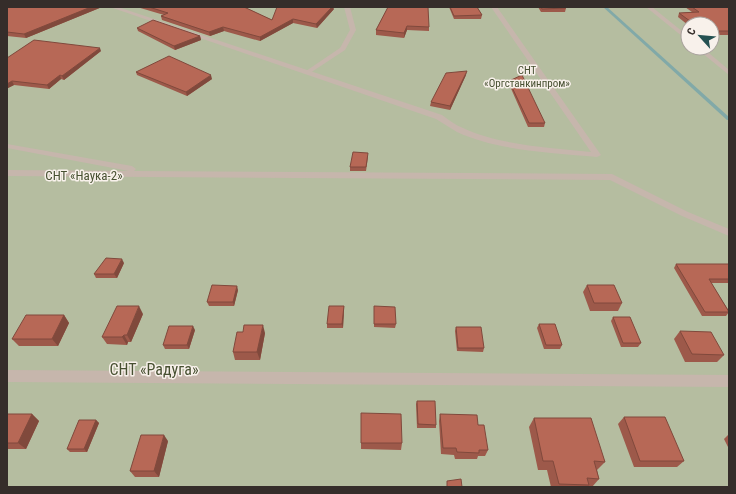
<svg xmlns="http://www.w3.org/2000/svg" width="736" height="494" font-family="'Roboto Condensed',sans-serif">
<style>
.green{fill:#b5bda0;fill-rule:evenodd}
.lines{fill:none;stroke-linecap:round;stroke-linejoin:round}
.stream{fill:#81a9a8;fill-rule:evenodd}
.lane{fill:#c6b6ac;fill-rule:evenodd}
.street{fill:#c6b6ac;fill-rule:evenodd}
.wall{fill:#9d594a}
.shaded-wall{fill:#80493c}
.building{fill:#b76856;stroke:#80493c}
.labels{text-anchor:middle;stroke-width:3;stroke-linejoin:round;paint-order:stroke}
.far-park-label{font-size:11px;fill:#475031;stroke:#f8f1eb}
.park-label{font-size:13px;fill:#475031;stroke:#f8f1eb}
.near-park-label{font-size:16px;fill:#475031;stroke:#f8f1eb}
</style>
<rect width="100%" height="100%" fill="#efe7df"/>
<path class="green" d="M7,7H729V487H7ZM688,24H712V48H688Z"/>
<g class="lines">
<path class="stream" d="M603,7H607L729,117V120H727Z"/>
<path class="lane" d="M344,7H350L356,30L345,50L310,73H306V71L340,48L350,30Z"/>
<path class="street" d="M110,7H118L442,115C449,120 455,125 463,128C502,146 549,147 591,152L491,7H497L601,155L597,157C553,153 498,151 457,132C450,128 443,123 436,119Z
M646,7H652L688,36V41Z
M696,48H703L729,70V75Z
M7,144L132,166L136,169L134,171L612,174L688,212L729,229V236L682,216L610,180L7,176V170L129,171L7,148Z
M7,370L729,375V387L7,382Z"/>
</g>
<path class="wall" d="M7,7H102L26,38L7,36Z
M137,7H244L272,20L334,9L317,28L293,23L260,41L224,31L210,36L162,20L161,16L164,15Z
M388,7L429,27V31L407,30L404,38L376,35V30Z
M449,7H477L482,15L481,19H454Z
M538,7H565L566,8L565,12H541Z
M685,7H729V35H712V24H688V25L678,17L679,13L692,12Z
M137,28L200,36L201,40L175,50L138,31Z
M101,51L64,80L61,79L49,89L14,85L8,88H7V58Z
M136,72L212,79L187,96L137,75Z
M466,75L450,110L430,106L431,102Z
M509,81L545,123L544,127H528L509,84Z
M368,157L366,171H350V167Z
M124,263L117,278H96L94,274Z
M676,264H729V283H711L729,311V312L726,316H702L674,268Z
M587,285L622,303L618,311H590L583,292Z
M238,290L234,306H209L207,302Z
M344,306L343,328H327V324Z
M374,306L396,324L395,328L374,327Z
M143,314L131,342H128L127,345L107,344L102,337Z
M64,315L69,323L58,346H19L12,339Z
M613,317L641,343L638,347H621L611,321Z
M539,324L562,345L560,349H544L537,328Z
M456,327L484,348L483,352L457,351L455,331Z
M195,330L189,349H165L163,345Z
M680,331L724,355L717,362H685L674,339Z
M265,333L260,360H235L233,352Z
M417,401L436,425V428H417L416,404Z
M7,414H32L39,421L26,449H7Z
M440,414L478,425L488,450L485,456H478L477,459H455L454,455L441,454L439,421Z
M624,417L684,461L677,467H634L618,424Z
M534,418L605,462L597,470L599,479L592,487H551L547,470H538L529,427Z
M96,420L99,423L87,452H70L67,449Z
M728,435H729V449L724,439Z
M168,441L159,477H135L130,471Z
M361,443H402L401,450L361,449Z"/>
<path class="shaded-wall" d="M91,7H102L26,38L24,34Z
M332,7H333L334,9L317,28L316,24Z
M293,19V23L260,41V37Z
M407,26V30L404,38V33Z
M223,27L224,31L210,36L209,32Z
M200,36L201,40L175,50L174,46Z
M100,48L101,51L64,80L62,76Z
M467,71L466,75L450,110V106Z
M60,75L61,79L49,89L47,85Z
M211,75L212,79L187,96L186,92Z
M12,81L14,85L8,88L7,86V84Z
M122,259L124,263L117,278L114,274Z
M237,286L238,290L234,306L233,302Z
M139,306L143,314L131,342L127,335Z
M344,306V310L343,328L342,324Z
M64,315L69,323L58,346L52,339Z
M263,325L265,333L260,360L257,352Z
M193,326L195,330L189,349L187,345Z
M124,335L128,342L127,345L122,337Z
M32,414L39,421L26,449L18,443Z
M96,420L99,423L87,452L84,449Z
M164,435L168,441L159,477L154,471Z"/>
<path class="building" d="M7,7H91L24,34L7,32Z
M149,7H244L272,20L277,7H332L316,24L293,19L260,37L223,27L209,32L161,16L168,13Z
M388,7H428L429,27L407,26L404,33L376,30Z
M450,7H477L482,15L454,16Z
M541,7H565L566,8L542,9Z
M692,7H729V31H712V24H694L679,13L699,12Z
M153,20L200,36L174,46L137,28Z
M34,40L100,48L62,76L60,75L47,85L12,81L7,84V58Z
M169,56L211,75L186,92L136,72Z
M467,71L450,106L431,102L446,73Z
M522,75L545,123H529L509,81Z
M353,152L368,153L366,167H350Z
M106,258L122,259L114,274H94Z
M676,264H729V279H709L729,312H705Z
M212,285L237,286L233,302H207Z
M587,285H614L622,303H594Z
M117,306H139L127,335H124L122,337H102Z
M329,306H344L342,324H327Z
M374,306L395,307L396,324H374Z
M26,315H64L52,339H12Z
M613,317H630L641,343H623Z
M539,324H555L562,345H546Z
M244,325H263L257,352H233L237,332H243Z
M169,326H193L187,345H163Z
M456,327H481L484,348H458Z
M680,331L711,332L724,355L692,354Z
M417,401H435L436,425L418,424Z
M361,413L401,414L402,443H361Z
M7,414H32L18,443H7Z
M440,414L477,415L478,425H484L488,450H479V453L457,452L456,448H443Z
M624,417H665L684,461H640Z
M534,418H591L605,462L594,461L599,479L587,478L589,485L559,484L553,461H543Z
M79,420H96L84,449H67Z
M141,435H164L154,471H130Z
M461,479L462,487H447V481Z"/>
<g class="labels">
<g class="far-park-label">
<text x="527" y="74">СНТ<tspan x="527" dy="13">«Оргстанкинпром»</tspan></text>
</g>
<g class="park-label">
<text x="84" y="180">СНТ «Наука-2»</text>
</g>
<g class="near-park-label">
<text x="154" y="375">СНТ «Радуга»</text>
</g>
</g>
<rect width="736" height="494" fill="none" stroke="#352d2a" stroke-width="16"/>
<g transform="translate(700 36) rotate(297)"><circle r="19" fill="#f8f1eb" stroke="#aaa39e"/>
<path d="M0-3L7 15L0 10L-7 15Z" fill="#255152"/>
<text y="-6" font-size="11" font-weight="bold" text-anchor="middle" fill="#352d2a">С</text>
</g>
</svg>
